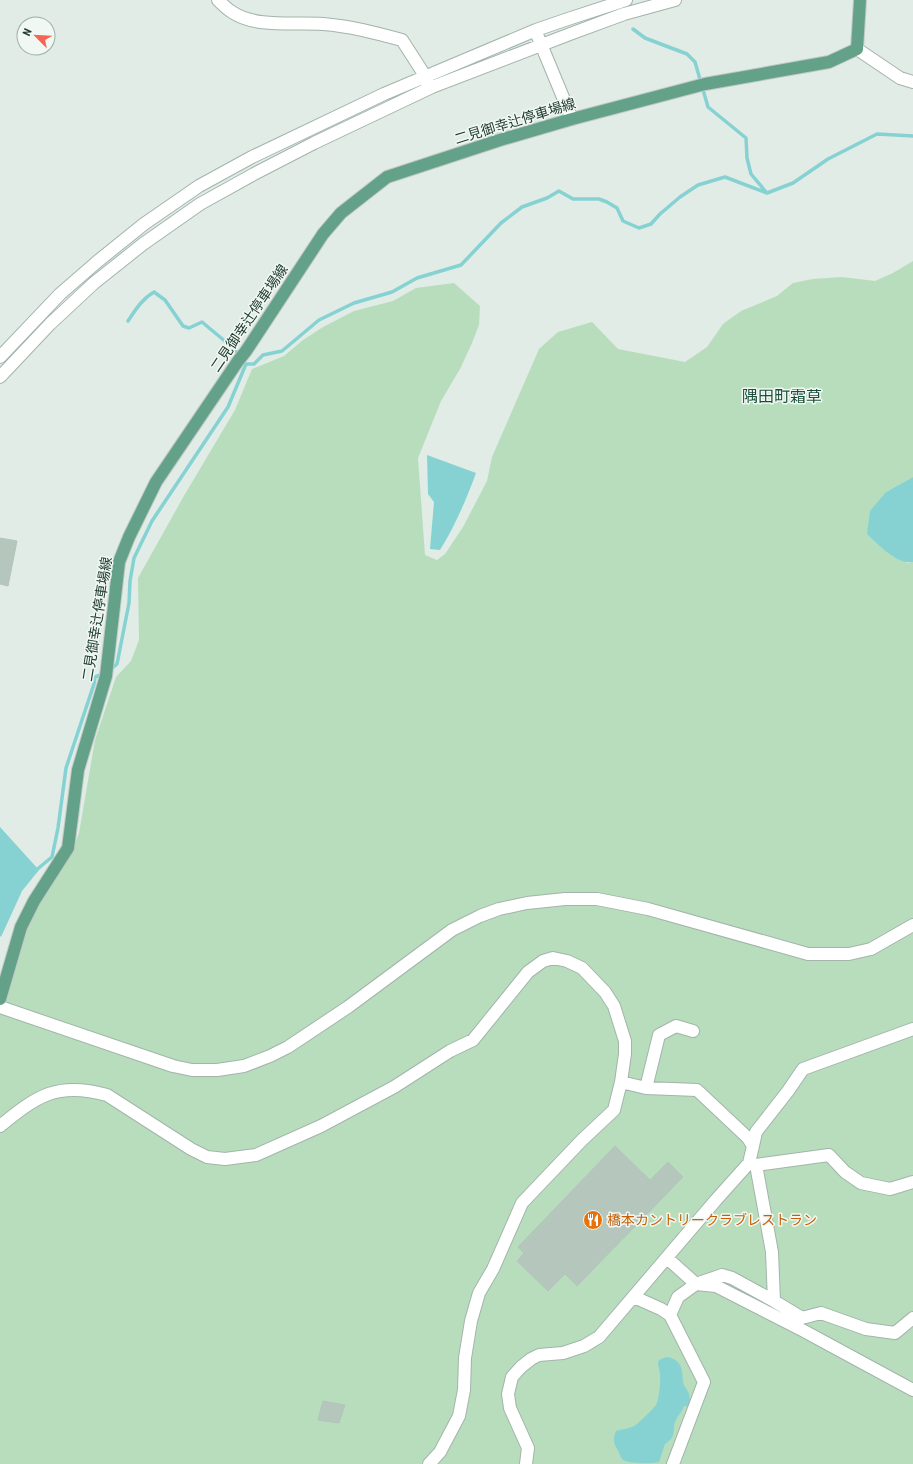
<svg xmlns="http://www.w3.org/2000/svg" width="913" height="1464" font-family="'Roboto Condensed','Noto Sans JP',sans-serif">
<style>
.green{fill:#b8ddbd}
.water{fill:#86d2d3}
.lines{fill:none;stroke-linecap:round;stroke-linejoin:round}
.stream{stroke:#86d2d3;stroke-width:3.5}
.building{fill:#b5c6bd;stroke:#b2c5bb}
.minor-casing{stroke:#a3b4ab;stroke-width:14}
.major-casing{stroke:#c1c8c5;stroke-width:14}
.minor{stroke:#fff;stroke-width:12}
.major{stroke:#63a289;stroke-width:12}
.labels{text-anchor:middle;stroke-width:3;stroke-linejoin:round;paint-order:stroke}
.street-label{font-size:14px;fill:#203c31;stroke:#f1f8f3}
.food-label{font-size:14px;fill:#c56008;stroke:#f1f8f3;text-anchor:start}
.quarter-label{font-size:16px;fill:#1c4f3b;stroke:#f1f8f3}
</style>
<rect width="100%" height="100%" fill="#e0ece5"/>
<path class="green" d="M913,261V477L886,492L907,563L913,562V1464H0V1012L28,921L70,856L79,833L95,740L116,677L131,661L139,640L138,578L185,494L235,410L252,369L284,356L303,340L323,327L354,311L393,301L416,288L454,283L480,306L479,325L472,343L460,369L441,401L418,458L425,555L437,560L445,554L463,527L487,481L492,457L539,349L558,332L592,322L618,349L685,362L707,347L723,324L741,311L777,296L793,283L813,279L842,277L875,281L893,273Z"/>
<path class="water" d="M427,455L476,473C466,500 455,526 440,550L430,549L434,502L428,494Z
M913,477V562C897,565 878,544 867,534L870,511L886,492Z
M0,827L39,870L22,891L1,937L0,936Z
M668,1357C683,1361 682,1370 683,1382C684,1387 688,1390 689,1394C690,1398 690,1403 690,1407L684,1406C682,1412 678,1415 676,1420C671,1430 678,1436 665,1444L659,1462C650,1464 631,1464 623,1460C620,1457 619,1452 617,1449C613,1442 613,1439 616,1431C622,1429 628,1429 634,1426C637,1425 654,1408 656,1405C659,1400 661,1380 660,1374C659,1364 653,1360 668,1357Z"/>
<g class="lines">
<path class="stream" d="M633,29L645,38L687,54L695,62L708,107L746,138L747,158L751,174L766,192
M128,321C136,309 142,299 154,292L165,300L183,326L189,328L202,322L232,347L240,356
M110,670L117,664L129,603L130,581L134,558L152,521L228,407L246,364H254L263,355L282,351L319,320L354,303L392,292L417,278L461,265L501,223L522,207L547,198L559,191L573,199H599L607,202L617,208L623,221L639,228L651,224L660,214L680,197L698,185L725,177L767,193L793,183L828,159L877,134L913,136
M35,871L52,857L58,828L66,768L94,684L95,677L103,674"/>
</g>
<path class="building" d="M0,538L17,541L8,586L0,584Z
M615,1146L650,1180L668,1162L683,1177L577,1286L565,1274L548,1291L517,1261L524,1253L518,1247Z
M323,1401L345,1405L339,1423L318,1420Z"/>
<g class="lines">
<g class="minor-casing">
<path id="minor" d="M218,0C222,4 227,9 232,12C255,28 295,22 323,24C350,26 376,33 402,40L429,82
M538,37L572,119
M857,49L900,78L913,82
M0,357L60,294L98,261L144,224L199,186L252,157L384,94L536,30L565,20L626,0
M0,377L50,324L94,283L143,244L200,204L254,174L314,143L432,87L570,34L624,14L675,0
M0,1007L173,1066L192,1070H217L244,1066L270,1056L288,1047L348,1007L452,930L480,916L499,909L527,903L565,899H597L648,909L808,954H849L871,949L913,925
M646,1088L659,1035L676,1026L693,1031
M0,1126C37,1096 57,1081 107,1095L191,1149L207,1157L225,1159L256,1155L321,1126L394,1087L450,1051L473,1040L528,972L543,961L553,958L567,961L582,968L605,992L614,1006L625,1041V1054L621,1082L614,1110L582,1140L522,1203L493,1269L479,1293L471,1321L465,1358L464,1390L459,1416L440,1452L429,1464
M753,1146L756,1132L788,1091L803,1069L913,1029
M749,1163L756,1165L829,1155L845,1172L861,1183L890,1189L913,1182
M756,1165L772,1252L774,1301
M667,1258L696,1284L722,1275L732,1278L774,1301L802,1318L821,1313L866,1329L895,1333L913,1318
M634,1297L661,1309L670,1315L704,1382L673,1464
M670,1315L678,1297L696,1284L716,1286L804,1331L913,1390
M526,1464L528,1448L510,1408L508,1394L512,1377L521,1367L531,1359L539,1355L563,1353L584,1346L599,1337L715,1201L749,1163L753,1146L748,1138L697,1090L646,1088L621,1082"/>
</g>
<g class="major-casing">
<path id="major" d="M0,999L21,927L34,901L68,848L78,770L106,676L119,562L129,537L156,482L238,361L246,351L323,234L341,213L387,177L500,140L572,119L705,84L829,62L857,49L860,0"/>
</g>
<use href="#minor" class="minor"/>
<use href="#major" class="major"/>
</g>
<defs>
<g id="restaurant-disc" transform="scale(1)"><circle r="9.5" fill="#e8710a" stroke="#f1f8f3"/><path d="M-5-6h1v4h1v-4h1v4h1v-4h1v5L-1.5 .5V6h-2V.5L-5-1ZM5-6V6H3V1.5H1.5Q1.5-4 5-6Z" fill="#fff"/></g>
</defs>
<g fill-rule="evenodd">
<use href="#restaurant-disc" x="593" y="1220"/>
</g>
<g class="labels">
<g class="street-label">
<text transform="translate(515 121) rotate(-17)" y="5">二見御幸辻停車場線</text>
<text transform="translate(249 318) rotate(-56)" y="5">二見御幸辻停車場線</text>
<text transform="translate(97 619) rotate(-81)" y="5">二見御幸辻停車場線</text>
</g>
<g class="food-label">
<text x="607" y="1225">橋本カントリークラブレストラン</text>
</g>
<g class="quarter-label">
<text x="782" y="402">隅田町霜草</text>
</g>
</g>
<g transform="translate(36 36) rotate(294)"><circle r="19" fill="#f1f8f3" stroke="#9dada5"/>
<path d="M0-3L7 15L0 10L-7 15Z" fill="#f66454"/>
<text y="-6" font-size="11" font-weight="bold" text-anchor="middle" fill="#203c31">N</text>
</g>
</svg>
